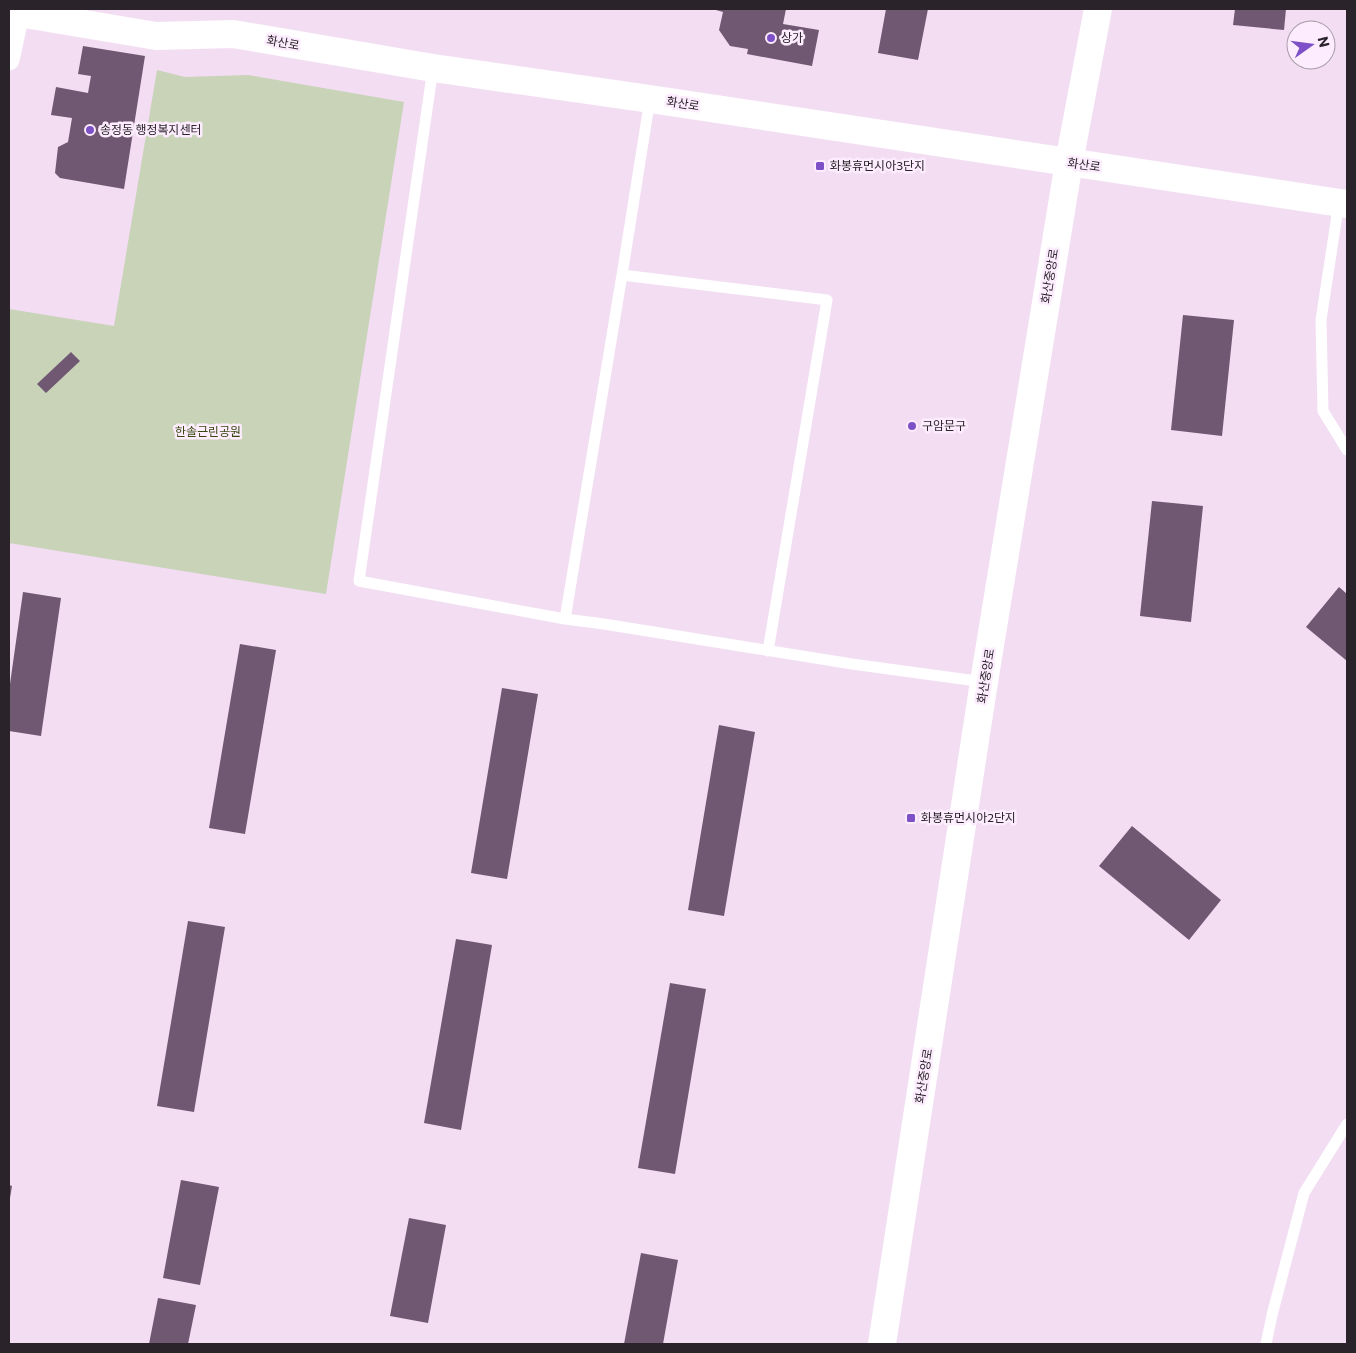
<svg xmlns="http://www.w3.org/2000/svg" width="1356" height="1353" font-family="Commissioner,'Noto Sans KR',sans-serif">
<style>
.green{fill:#c8d3b8}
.building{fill:#705772}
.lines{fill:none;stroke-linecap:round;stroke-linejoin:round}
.service{stroke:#fff;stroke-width:11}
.minor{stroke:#fff;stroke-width:21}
.tertiary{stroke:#fff;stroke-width:28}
.secondary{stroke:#fff;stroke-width:28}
.poi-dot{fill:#7d50c8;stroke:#fcecfd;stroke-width:2}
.labels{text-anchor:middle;stroke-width:5;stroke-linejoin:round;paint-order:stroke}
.poi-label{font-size:12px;fill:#2a232a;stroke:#fcecfd;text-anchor:start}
.street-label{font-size:12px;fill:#2a232a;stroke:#fcecfd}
.park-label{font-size:12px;fill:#37480f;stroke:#fcecfd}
</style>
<rect width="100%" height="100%" fill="#f2ddf3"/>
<path class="green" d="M157,70L185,77L248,75L404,102L326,594L9,543V309L114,326Z"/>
<path class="building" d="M717,9H786L783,24L819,30L812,66L747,54L748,49L730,46L719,30L723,12L716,10Z
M886,9H928L918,60L878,53Z
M1235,9H1286L1284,30L1233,25Z
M83,46L145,56L124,189L60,178L55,173L58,147L68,142L72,118L51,115L56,87L88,93L91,76L78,74Z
M1183,315L1234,320L1222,436L1171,430Z
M71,352L80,361L46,393L37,384Z
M1152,501L1203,506L1191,622L1140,616Z
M1339,587L1347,594V661L1306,627Z
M23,592L61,598L41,736L9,731V691Z
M240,644L276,650L245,834L209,828Z
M502,688L538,694L507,879L471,873Z
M719,725L755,732L724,916L688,910Z
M1132,826L1221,900L1189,940L1099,866Z
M188,921L225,927L194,1112L157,1106Z
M456,939L492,945L461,1130L424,1123Z
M670,983L706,989L675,1174L638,1168Z
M181,1180L219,1187L200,1285L163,1278Z
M9,1185L12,1186L10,1198H9Z
M409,1218L446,1225L428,1323L390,1316Z
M641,1253L678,1260L663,1344H624Z
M158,1298L196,1305L188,1344H149Z"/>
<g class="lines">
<path class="service" d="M433,68L359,581L565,619L604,624L852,664L984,682
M1339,202L1321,320L1323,411L1347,450
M622,275L827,300L768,651
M565,619L622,275L650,99
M1266,1344L1272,1315L1304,1193L1347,1124"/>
<path class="minor" d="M9,60L20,9"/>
<path class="tertiary" d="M19,13L156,36L233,34L433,68L650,99L1347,204"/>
<path class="secondary" d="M882,1344L984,682L1069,162L1098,9"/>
</g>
<g class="poi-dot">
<circle cx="771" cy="38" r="5"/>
<circle cx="90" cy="130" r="5"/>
<rect x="815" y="161" width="10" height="10" rx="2.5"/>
<circle cx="912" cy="426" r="5"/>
<rect x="906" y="813" width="10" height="10" rx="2.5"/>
</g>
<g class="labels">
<g class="poi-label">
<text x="781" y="42">상가</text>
<text x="100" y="134">송정동 행정복지센터</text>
<text x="830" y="170">화봉휴먼시아3단지</text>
<text x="922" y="430">구암문구</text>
<text x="921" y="822">화봉휴먼시아2단지</text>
</g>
<g class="street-label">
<text transform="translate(283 43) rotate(10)" y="4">화산로</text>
<text transform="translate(683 104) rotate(9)" y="4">화산로</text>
<text transform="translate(1084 165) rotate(8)" y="4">화산로</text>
<text transform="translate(1050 276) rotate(-81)" y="4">화산중앙로</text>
<text transform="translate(986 676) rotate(-81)" y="4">화산중앙로</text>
<text transform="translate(924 1076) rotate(-81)" y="4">화산중앙로</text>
</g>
<g class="park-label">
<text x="208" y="436">한솔근린공원</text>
</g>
</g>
<rect width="1356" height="1353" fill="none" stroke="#2a232a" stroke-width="20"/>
<g transform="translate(1311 45) rotate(76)"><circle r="24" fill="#fcecfd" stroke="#a89ca9"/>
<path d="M0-4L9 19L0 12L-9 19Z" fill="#7d50c8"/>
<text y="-8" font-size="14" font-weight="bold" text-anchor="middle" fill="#2a232a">N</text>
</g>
</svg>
